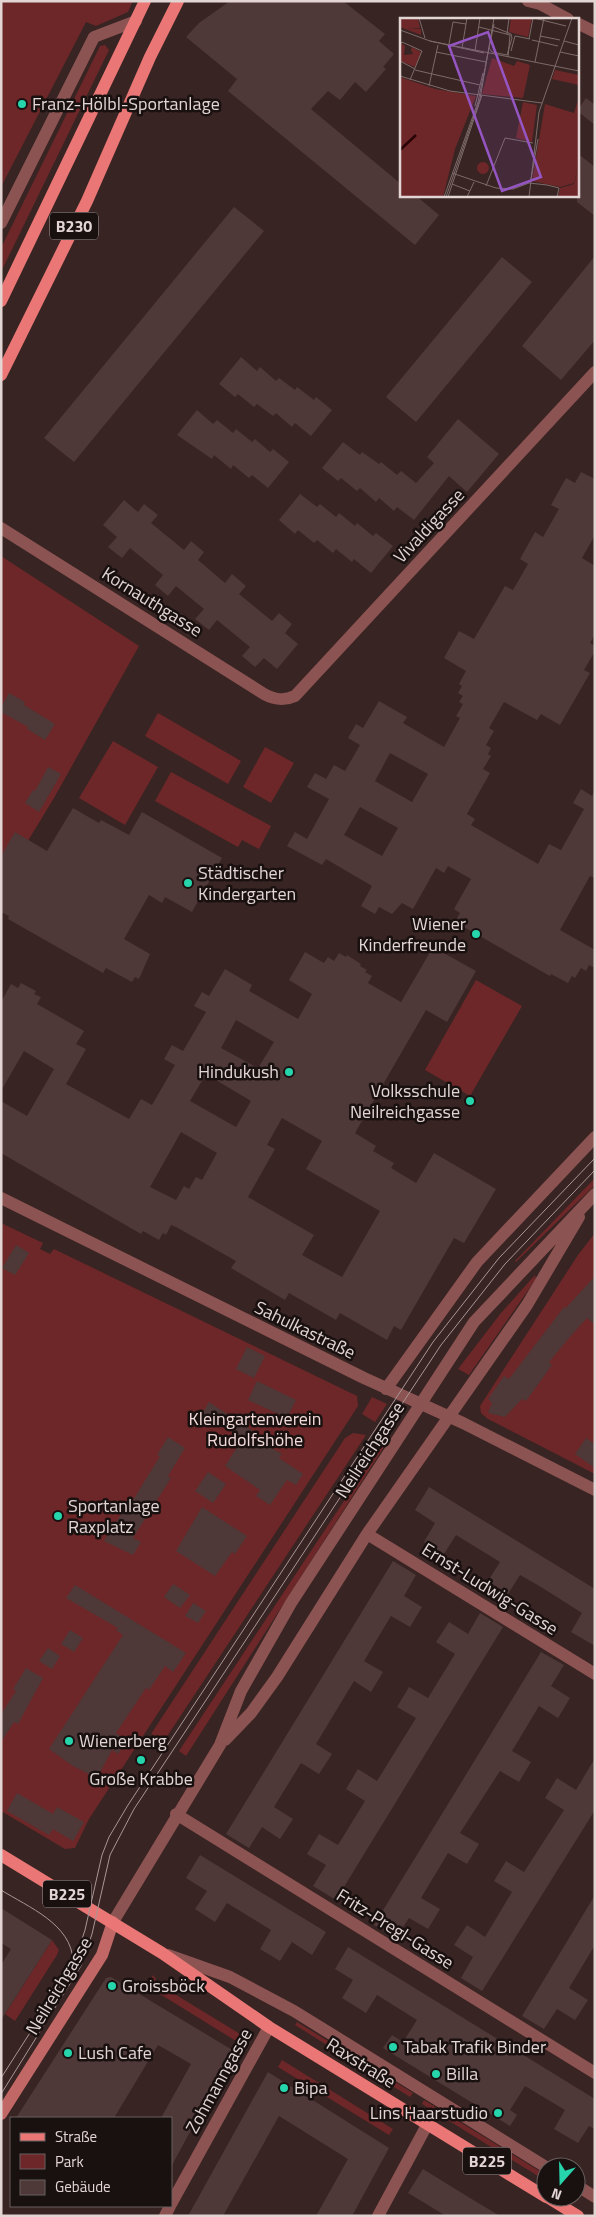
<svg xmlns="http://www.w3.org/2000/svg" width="596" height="2217" font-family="'Titillium Web',sans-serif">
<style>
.green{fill:#6d2728}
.building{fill:#4e3938;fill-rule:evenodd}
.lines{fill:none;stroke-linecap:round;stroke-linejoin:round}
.street{stroke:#8b5351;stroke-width:12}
.secondary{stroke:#c16866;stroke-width:12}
.primary{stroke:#ea7775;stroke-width:12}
.tram{stroke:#a79796;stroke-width:1}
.poi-dot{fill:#27d5ad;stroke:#191010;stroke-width:2}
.labels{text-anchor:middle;stroke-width:5;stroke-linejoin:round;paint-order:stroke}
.shield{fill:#191010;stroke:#a69a99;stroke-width:1}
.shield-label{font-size:16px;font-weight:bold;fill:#e2d5d4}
.poi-label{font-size:18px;fill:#e2d5d4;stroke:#191010;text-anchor:start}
.street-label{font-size:18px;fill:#e2d5d4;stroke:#191010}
.park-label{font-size:18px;fill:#f2dad8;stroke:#191010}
.inset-river{fill:none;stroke:#290305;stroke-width:2.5}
.inset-road{fill:none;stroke:#7c6b6a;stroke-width:1}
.view{fill:#9556c4;fill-opacity:0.15;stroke:#9556c4;stroke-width:2.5}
.inset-edge{fill:none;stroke:#e2d5d4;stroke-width:2.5}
</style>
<rect width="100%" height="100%" fill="#382423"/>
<path class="green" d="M1,1H133L128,12L96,26L86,22L1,187Z
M105,45L109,50L1,272V248L100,46Z
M1,556L139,646L54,798L1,885Z
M158,713L241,761L228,784L145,736Z
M113,741L158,767L125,825L79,798Z
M265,747L294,763L271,803L243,787Z
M171,772L271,826L259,849L242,840L238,847L155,801Z
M476,980L522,1006L470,1096L425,1070Z
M595,1178V1185L516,1262L515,1261Z
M1,1223L43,1243L40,1249L50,1254L54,1249L357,1396L358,1406L89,1819L75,1848L65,1849L1,1811Z
M595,1233V1474L488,1419L481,1413L480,1406L578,1255Z
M535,1275L536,1279L469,1375L458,1369L501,1313Z
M372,1397L387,1404L375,1422L362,1414Z
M353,1433L366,1435L164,1741L151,1734L345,1438Z
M381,1441L386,1444L186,1756L179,1751L375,1454L373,1453Z
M52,1940L59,1950L57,1955L15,2021L5,2014Z
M153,1975L156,1979L155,1982L240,2034L236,2041L147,1986Z
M297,2022L413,2093L410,2097L295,2025Z
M282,2060L393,2129L389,2135L278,2067Z
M424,2100L546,2175V2181L422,2104Z"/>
<path class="building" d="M230,1H343L385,34L379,41L394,54L383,67L386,69L366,92L355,82L340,100L328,91L311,109L401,184V195H415L439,215L415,245L228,91L237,79L186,37L199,23Z
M586,98L595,105V125L577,111Z
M577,153L595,167V216L577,202Z
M234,207L264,231L74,462L44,438Z
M595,256V340L561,380L522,346Z
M502,257L532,282L416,422L386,397Z
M241,357L257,371L260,367L276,381L279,378L295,390L297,387L314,400L316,397L332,410L311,436L295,423L292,427L276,413L273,416L257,404L254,407L238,394L235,397L219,384Z
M197,410L213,424L217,420L233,433L236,429L252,442L255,439L270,452L273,449L289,462L268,488L252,475L249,478L233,465L231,469L214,455L212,459L177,435Z
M458,419L499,454L467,492L449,476L414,520L397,507L394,511L379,498L376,502L360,488L357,491L341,478L338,481L322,468L343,442L360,455L362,452L379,464L381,462L397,475L401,471L416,483L434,463L427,457Z
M581,472L595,479V535L582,558L595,566V634L590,643L595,646V651L584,670L590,673L560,725L541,714L537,720L504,702L489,728L494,731L486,745L491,748L488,754L491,756L483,769L490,773L467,814L475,819L471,825L538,864L549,844L561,850L584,809L573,803L581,789L592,796L595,790V878L590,876L560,930L595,950V968L589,965L586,971L581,968L575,978L572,976L568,983L551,974L550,976L455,922L460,913L454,909L471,879L448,866L444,873L436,868L413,909L402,903L392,914L379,907L375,914L361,906L372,886L326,859L322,865L287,846L295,832L307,839L329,799L307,787L315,773L326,779L334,765L345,771L360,745L348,738L356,724L363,728L379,701L407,717L403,723L444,747L460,718L456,716L463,704L459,702L463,696L458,693L462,686L459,684L466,671L444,658L459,631L474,639L505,586L513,590L528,564L520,559L535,532L543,537L559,509L551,505L566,478L575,483ZM390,753L428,774L412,802L375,781ZM360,807L398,828L382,856L344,835Z
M300,494L317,507L320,504L336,517L339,513L355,526L357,523L373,536L376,533L393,546L371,573L354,559L352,562L336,549L333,553L317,540L314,543L298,530L295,534L279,520Z
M124,500L138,512L144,504L158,515L151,523L184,550L191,541L204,552L198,560L225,583L232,574L246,586L239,594L272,621L279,613L292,624L285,633L298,644L277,669L264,658L255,667L242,656L250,647L217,620L209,630L195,619L204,609L176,586L168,596L155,585L163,575L130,548L122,558L108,547L117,537L103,525Z
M9,693L25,702L24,705L55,724L45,740L27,729L28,727L1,712V707Z
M48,767L61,774L39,812L25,803L33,790L35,791Z
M73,808L99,823L101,820L129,835L142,812L222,858L192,912L165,897L162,903L149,895L124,939L150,954L139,979L135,977L132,982L106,968L103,973L8,919L9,916L1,912V856L15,832L47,851Z
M433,947L476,971L447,1022L426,1010L355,1133L376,1146L373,1151L394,1163L391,1168L416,1183L434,1153L496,1189L464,1243L454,1238L401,1330L394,1326L387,1340L340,1313L336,1320L289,1293L285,1300L231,1268L236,1261L176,1227L171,1225L166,1235L163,1233L159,1240L143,1231L141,1234L1,1153V1101L27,1116L54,1069L24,1051L1,1091V1002L11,984L18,988L21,983L36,991L34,994L41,997L37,1004L84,1031L76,1044L86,1049L66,1084L129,1119L141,1099L152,1105L175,1065L164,1059L172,1045L183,1051L206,1012L194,1006L202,992L209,996L225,969L252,985L249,991L298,1019L312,994L289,980L305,952L324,963L328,957L334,961L339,953L346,957L347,955L361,964L360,966L367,970L365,972L372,976L368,983L401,1002ZM236,1020L274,1042L258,1068L221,1048ZM206,1074L251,1101L236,1127L190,1101ZM282,1118L322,1141L306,1169L380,1211L342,1277L302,1255L314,1235L248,1197L275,1149L267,1145ZM181,1132L217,1153L202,1180L196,1177L189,1189L184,1186L176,1200L150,1187Z
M16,1245L29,1253L15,1275L2,1268Z
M595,1276V1325L587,1318L569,1338L549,1362L552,1365L526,1401L522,1399L505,1417L488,1413L492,1403L488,1399L504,1376L509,1379L564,1307L566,1308Z
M247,1347L265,1356L254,1378L236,1369Z
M257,1381L296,1400L287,1418L248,1400Z
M209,1402L259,1435L256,1439L282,1454L279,1458L303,1474L296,1485L287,1480L270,1505L256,1496L260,1490L225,1466L237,1447L231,1444L237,1435L202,1414Z
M168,1437L185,1448L168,1476L171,1478L133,1538L141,1542L133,1555L104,1541L131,1499L133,1500L160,1456L157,1455Z
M586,1438L595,1444V1468L575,1454Z
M208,1472L226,1484L213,1503L195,1491Z
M429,1487L595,1589V1646L571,1632L582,1613L541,1587L520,1575L508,1594L488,1581L500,1562L456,1535L444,1554L424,1542L435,1523L415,1510Z
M202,1507L247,1536L235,1554L232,1552L215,1576L176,1551Z
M393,1561L416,1575L404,1596L422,1607L410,1627L391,1616L364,1661L383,1672L371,1692L354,1681L316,1744L332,1754L319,1774L301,1763L274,1807L293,1819L280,1839L262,1827L249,1848L226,1834Z
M173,1584L190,1595L180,1608L164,1597Z
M75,1585L186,1653L173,1672L165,1666L149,1690L146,1688L116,1733L127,1741L118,1754L112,1750L97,1778L73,1766L49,1749L123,1635L116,1630L118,1628L66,1598Z
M193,1603L206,1611L198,1623L185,1616Z
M480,1613L503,1627L336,1900L313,1886L326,1865L307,1854L319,1834L338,1845L365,1801L346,1789L358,1769L377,1781L416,1718L397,1707L409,1687L428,1698L455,1654L436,1642L449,1622L468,1634Z
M70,1630L83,1638L74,1652L61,1644Z
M48,1648L60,1656L52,1669L39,1661Z
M541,1652L564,1665L551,1686L570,1698L558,1718L539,1706L512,1751L531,1762L519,1782L500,1771L460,1833L479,1844L467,1864L448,1853L421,1898L440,1909L428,1929L409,1918L396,1938L374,1925Z
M26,1668L43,1678L18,1724L14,1722L1,1742V1714L16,1691L13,1689Z
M595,1758V1810L482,1991L461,1978L473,1957L454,1945L467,1925L485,1937L512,1892L494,1881L506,1861L524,1872L564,1810L545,1798L557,1778L576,1790Z
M17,1793L53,1814L57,1807L84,1822L73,1841L53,1829L49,1835L7,1811Z
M200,1855L326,1932L312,1955L292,1942L280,1961L260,1949L271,1930L227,1903L215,1922L195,1909L207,1891L186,1878Z
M595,1895V1945L569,1988L588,2000L575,2020L557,2009L544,2029L522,2016Z
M1,1908L52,1940L1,2020V1965L11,1949L1,1943Z
M348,1947L595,2099V2129L589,2126L578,2143L554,2129L565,2110L525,2086L510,2110L517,2115L510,2126L383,2048L392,2035L403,2042L417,2020L377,1995L366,2013L342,1998L353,1980L335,1969Z
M111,1977L234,2051L171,2167V2118H161L191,2064L158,2045L114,2118H16L106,1978Z
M268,2072L389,2148L352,2216H316L348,2159L279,2116L223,2216H188Z
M423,2169L470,2198L500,2216H446L408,2193Z"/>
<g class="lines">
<path class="street" d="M528,1L540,4L568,19
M577,23L595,32
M1,223L94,37L136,21
M1,528L264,694C275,700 284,701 295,696L595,372
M1,1198L364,1378L463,1423L595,1490
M386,1389L477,1262L595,1137
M367,1534L595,1674
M225,1740L251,1713L277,1677L367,1534L527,1305L579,1217
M176,1814L595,2073
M113,1922L220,1745L241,1691L291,1603L474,1322L595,1194
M168,1955L230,1977L294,2011L546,2167
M576,2185L595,2197
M171,2204L269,2027
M165,2216L170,2206
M378,2216L427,2125"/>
<path class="secondary" d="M1,2114L102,1955L113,1922"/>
<path class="primary" d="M1,301L145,1
M1,375L87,201L150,57L178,1
M1,1855L162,1953L269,2027L546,2197
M547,2197L578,2216"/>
<path class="tram" d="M1,1890C28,1907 72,1924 73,1961
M1,2078L60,1986L76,1957L85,1930L102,1855L109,1837L128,1805L433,1342L499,1258L595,1158
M1,2094L81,1966L92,1934L110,1855L134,1809L441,1345L505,1264L595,1170"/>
</g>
<g class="poi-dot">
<circle cx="22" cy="104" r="5"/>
<circle cx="188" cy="883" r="5"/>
<circle cx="476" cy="934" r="5"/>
<circle cx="289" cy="1072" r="5"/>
<circle cx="470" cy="1101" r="5"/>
<circle cx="58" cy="1516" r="5"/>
<circle cx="69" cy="1741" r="5"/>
<circle cx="141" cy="1760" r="5"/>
<circle cx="112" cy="1986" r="5"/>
<circle cx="393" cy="2047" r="5"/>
<circle cx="68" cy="2053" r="5"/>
<circle cx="436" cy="2074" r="5"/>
<circle cx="284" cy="2088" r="5"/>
<circle cx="498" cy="2113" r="5"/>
</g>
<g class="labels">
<g class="shield">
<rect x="50" y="212.5" width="48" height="27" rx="4"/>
<rect x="43" y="1880.5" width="48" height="27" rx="4"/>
<rect x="463" y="2147.5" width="48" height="27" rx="4"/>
</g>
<g class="shield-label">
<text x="74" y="232">B230</text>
<text x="67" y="1900">B225</text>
<text x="487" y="2167">B225</text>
</g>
<g class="poi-label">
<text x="32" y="110">Franz-Hölbl-Sportanlage</text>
<text x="198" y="879">Städtischer<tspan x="198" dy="21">Kindergarten</tspan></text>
<text x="466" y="930" text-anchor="end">Wiener<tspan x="466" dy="21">Kinderfreunde</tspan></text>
<text x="279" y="1078" text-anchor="end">Hindukush</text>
<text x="460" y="1097" text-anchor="end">Volksschule<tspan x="460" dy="21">Neilreichgasse</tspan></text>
<text x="68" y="1512">Sportanlage<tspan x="68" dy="21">Raxplatz</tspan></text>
<text x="79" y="1747">Wienerberg</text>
<text x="141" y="1785" text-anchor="middle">Große Krabbe</text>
<text x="122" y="1992">Groissböck</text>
<text x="403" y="2053">Tabak Trafik Binder</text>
<text x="78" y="2059">Lush Cafe</text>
<text x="446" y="2080">Billa</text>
<text x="294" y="2094">Bipa</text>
<text x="488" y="2119" text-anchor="end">Lins Haarstudio</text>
</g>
<g class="street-label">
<text transform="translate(429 526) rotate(-47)" y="6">Vivaldigasse</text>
<text transform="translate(152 602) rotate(32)" y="6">Kornauthgasse</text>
<text transform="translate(305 1330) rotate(26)" y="6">Sahulkastraße</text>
<text transform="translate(370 1450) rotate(-57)" y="6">Neilreichgasse</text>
<text transform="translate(490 1589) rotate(32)" y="6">Ernst-Ludwig-Gasse</text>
<text transform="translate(395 1929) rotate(32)" y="6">Fritz-Pregl-Gasse</text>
<text transform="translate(59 1986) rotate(-59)" y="6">Neilreichgasse</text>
<text transform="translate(361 2063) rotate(32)" y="6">Raxstraße</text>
<text transform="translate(219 2081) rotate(-61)" y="6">Zohmanngasse</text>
</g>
<g class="park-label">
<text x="255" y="1425">Kleingartenverein<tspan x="255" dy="21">Rudolfshöhe</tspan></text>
</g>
</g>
<g transform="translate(400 18)">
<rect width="179" height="179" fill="#382423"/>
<path d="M0,0H18L20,10H8L21,11V17L0,9ZM111,0H132L128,19L109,14ZM1,25L5,28L4,37L13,36L11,32L12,29L21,34L15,49L0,43ZM92,40L114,48L117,43L130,47L123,80L82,76ZM155,52L179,57V67L152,61ZM0,59L35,71L76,78L55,131L43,179H0ZM179,79V144L174,165L160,169L132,163L145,86L174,95ZM123,84L137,87L132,124L116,120ZM77 150a6 6 0 1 1 12 0a6 6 0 1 1-12 0ZM179,145V179H158L160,170L174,166Z" fill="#6d2728"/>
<path class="inset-river" d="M0,132L16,117"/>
<path class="inset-road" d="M19,0L25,20M134,0L166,8M79,9L110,17L108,39M0,12L30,23L179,53M107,16L109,0M140,18L160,22M129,21L133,0M132,22L158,28M30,23L84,35M164,23L179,27M49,26L53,4L66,6M0,27L2,24L22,33L10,62M62,30L67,0M89,30L92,34L107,37L112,20L111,16L94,9M75,33L80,0M111,33L115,18L130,21M36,34L86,44M160,34L179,38M0,43L15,51M135,44L144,0M85,49L94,6M15,52L80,67M0,58L50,73L142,85M29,68L38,27M75,88L83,55M52,155L96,170L113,171L129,165L147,167L159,170L157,179M131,161L138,121M52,166L70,173M86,168L105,120L133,125M44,179L78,84L85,50M46,179L80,81L94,0M48,179L82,77M67,179L74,164M129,179L139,94L172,0"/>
<path class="view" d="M88,14L141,159L102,173L49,28Z"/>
<rect width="179" height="179" class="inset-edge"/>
</g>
<rect width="596" height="2217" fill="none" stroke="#e2d5d4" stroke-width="5"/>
<rect x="10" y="2117" width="162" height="90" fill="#191010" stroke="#695f5e"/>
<rect x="20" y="2133" width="25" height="8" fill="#ea7775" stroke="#695f5e"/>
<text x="55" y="2142" font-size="15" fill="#e2d5d4">Straße</text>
<rect x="20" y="2154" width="25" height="15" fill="#6d2728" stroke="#695f5e"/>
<text x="55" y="2167" font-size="15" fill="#e2d5d4">Park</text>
<rect x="20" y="2180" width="25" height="15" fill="#4e3938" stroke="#695f5e"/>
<text x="55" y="2192" font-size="15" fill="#e2d5d4">Gebäude</text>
<g transform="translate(561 2182) rotate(200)"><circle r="24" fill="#191010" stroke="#695f5e"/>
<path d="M0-4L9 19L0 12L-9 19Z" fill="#27d5ad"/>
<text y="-8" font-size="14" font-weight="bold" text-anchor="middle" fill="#e2d5d4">N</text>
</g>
</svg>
